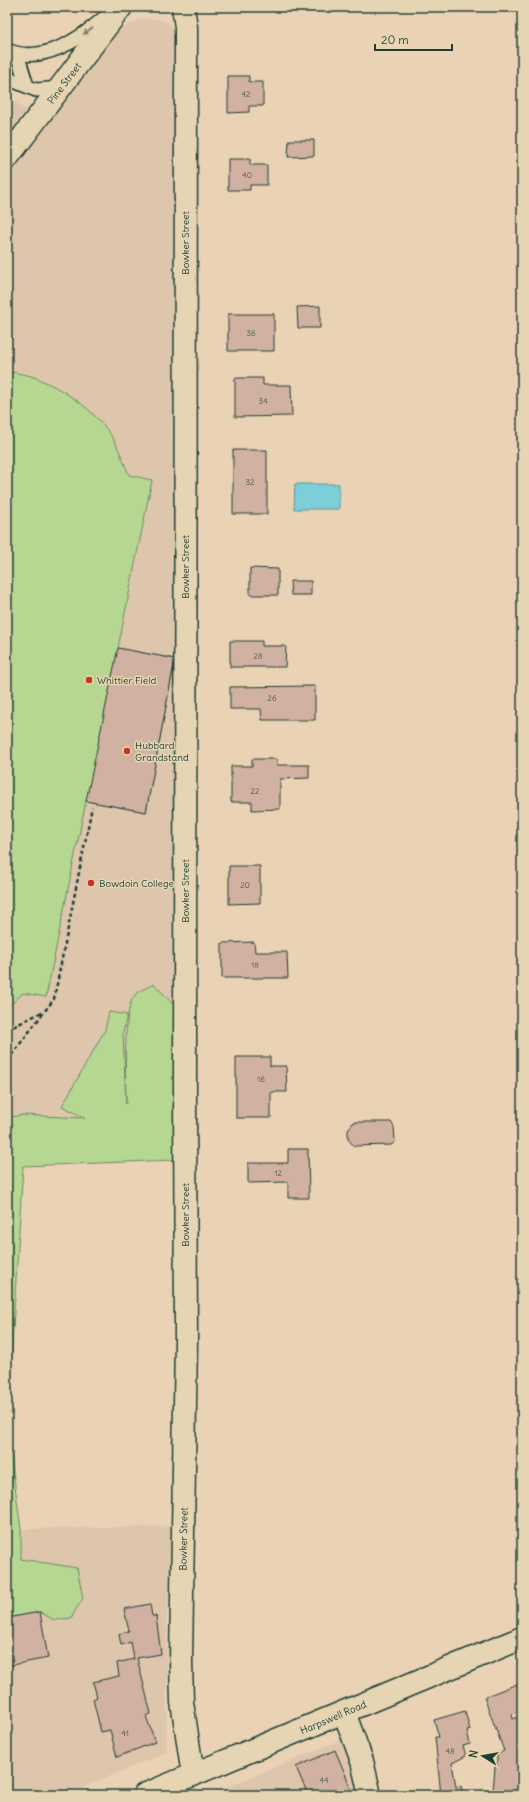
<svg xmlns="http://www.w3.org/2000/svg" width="529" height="1802" font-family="Delius,sans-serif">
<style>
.built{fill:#dec6ad}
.green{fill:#b6d791;stroke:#6a8a62}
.water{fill:#7eceda;stroke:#589498}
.building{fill:#d1b1a2;stroke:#1f3d34}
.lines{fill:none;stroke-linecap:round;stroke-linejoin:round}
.lane-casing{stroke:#1f3d34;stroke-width:16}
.street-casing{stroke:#1f3d34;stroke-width:25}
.secondary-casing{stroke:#1f3d34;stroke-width:25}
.path{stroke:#1f3d34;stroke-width:2.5;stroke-dasharray:4 3;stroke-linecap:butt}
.lane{stroke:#e6d5b2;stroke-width:13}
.street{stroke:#e6d5b2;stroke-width:22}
.secondary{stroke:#e6d5b2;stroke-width:22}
.oneway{fill:#79816d}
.poi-dot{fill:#c8321e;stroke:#e6d5b2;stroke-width:1.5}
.labels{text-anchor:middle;stroke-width:3;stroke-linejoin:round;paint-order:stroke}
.number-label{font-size:8px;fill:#4c5a50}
.street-label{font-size:10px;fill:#1f3d34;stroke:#e6d5b2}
.poi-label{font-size:10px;fill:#1f3d34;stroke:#e6d5b2;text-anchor:start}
</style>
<rect width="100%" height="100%" fill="#ead3b4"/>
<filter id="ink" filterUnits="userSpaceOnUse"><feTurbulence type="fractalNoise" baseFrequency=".025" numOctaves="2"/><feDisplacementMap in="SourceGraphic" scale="8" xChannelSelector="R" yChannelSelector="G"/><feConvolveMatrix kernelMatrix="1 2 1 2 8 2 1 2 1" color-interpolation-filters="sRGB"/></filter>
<g filter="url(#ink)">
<path class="built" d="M141,19H159L171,24L178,44L175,1160L23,1166L7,1428L21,1529L172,1526L167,1620V1752L66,1795H7V94L44,127L80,76L113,37L121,28Z
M343,1739L351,1754L360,1795H208Z"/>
<path class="green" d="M7,371C16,373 26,374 34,377C66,390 100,413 116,444C121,454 125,465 129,475L152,480L118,648L175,659L146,812L86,801L46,997L23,993L7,1008Z
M154,984L175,1006V1160L23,1166L7,1428L21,1529V1559L77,1568L83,1598L71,1618L54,1620L40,1612L7,1618V1118L21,1115L85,1118L62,1106L105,1030L109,1012L127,1015L123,1033L126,1104C126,1084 122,1007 135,995C140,990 148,987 154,984Z"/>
<path class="water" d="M295,484H339V509H294Z"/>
<path class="building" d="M228,76H249V82H263V106H249V112L228,113Z
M289,140H314V156L288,157Z
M228,159H250V165H267V185H250V190H228Z
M320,306V328H298L297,307Z
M228,314H274V351H228Z
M235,378H263V385H291L292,416L235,417Z
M233,450H267V514H233Z
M250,568L278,569V595H250Z
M290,581H311V595H291Z
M230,641H262V646H286L285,667H230Z
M118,648L175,659L146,812L86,801Z
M315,686V720H262L261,709H230V687Z
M252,759H277V765H309V778L280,779V809L252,810V802H231V766H252Z
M229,866H260V903L229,904Z
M254,942L255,952H287L288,978H222V943Z
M236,1057H270V1066H286L287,1092H271V1118H236Z
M354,1122H391L394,1127L395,1142L391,1145L354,1146L348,1139V1129Z
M288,1149H308L309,1198H288V1182L248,1183V1163H288Z
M150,1604L152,1616H156L161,1654L137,1658L151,1714L146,1716L155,1742L117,1757L110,1730L101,1732L93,1699L97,1697L93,1682L119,1676L117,1663L134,1659L131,1642L121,1645L119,1634L129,1631L124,1609Z
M40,1612L48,1658L7,1666V1618Z
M517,1684L522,1696V1710L512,1714L513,1719L520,1716L522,1721V1771H519L518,1792L493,1791L495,1767H497V1753L504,1751L484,1697Z
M465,1711L470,1730L467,1731L470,1744L463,1746L466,1756L452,1763L456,1787L461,1786L463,1795H441L435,1737H439L434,1720Z
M335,1750L354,1795H329L328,1792L320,1795H308L296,1767Z"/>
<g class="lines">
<g class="lane-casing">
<path id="lane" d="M7,50C41,65 79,40 104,18
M17,54L27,86
M7,78L36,90L60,88"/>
</g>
<g class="street-casing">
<path id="street" d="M183,7L186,27L185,1092L186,1340L181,1660L182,1702L193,1775
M7,158L121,7
M344,1712L362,1761L370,1795"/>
</g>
<g class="secondary-casing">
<path id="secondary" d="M144,1795L522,1638"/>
</g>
<path class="path" d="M7,1030L42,1012
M7,1061L54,999L92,807"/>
<use href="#lane" class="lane"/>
<use href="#street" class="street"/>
<use href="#secondary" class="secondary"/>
</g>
<defs><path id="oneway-solid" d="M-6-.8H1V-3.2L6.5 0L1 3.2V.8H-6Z"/></defs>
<use class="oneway" href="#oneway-solid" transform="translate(88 31) rotate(146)"/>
</g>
<g class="poi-dot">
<circle cx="89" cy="680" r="4"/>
<circle cx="127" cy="751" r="4"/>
<circle cx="91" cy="883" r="4"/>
</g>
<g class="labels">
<g class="number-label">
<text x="246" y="97">42</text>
<text x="247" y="178">40</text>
<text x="251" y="336">36</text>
<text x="263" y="404">34</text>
<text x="250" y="485">32</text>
<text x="258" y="659">28</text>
<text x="272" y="701">26</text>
<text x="255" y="794">22</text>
<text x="245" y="888">20</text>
<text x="255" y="968">18</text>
<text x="261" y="1082">16</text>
<text x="278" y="1176">12</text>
<text x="125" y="1736">41</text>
<text x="450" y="1754">48</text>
<text x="324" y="1783">44</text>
</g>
<g class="street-label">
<text transform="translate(64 83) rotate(-53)" y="4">Pine Street</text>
<text transform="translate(185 243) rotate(-90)" y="4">Bowker Street</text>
<text transform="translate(185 567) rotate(-90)" y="4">Bowker Street</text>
<text transform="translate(185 891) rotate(-90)" y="4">Bowker Street</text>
<text transform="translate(185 1215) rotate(-90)" y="4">Bowker Street</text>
<text transform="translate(183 1539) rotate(-89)" y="4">Bowker Street</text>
<text transform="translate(333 1717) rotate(-23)" y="4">Harpswell Road</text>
</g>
<g class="poi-label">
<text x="97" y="684">Whittier Field</text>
<text x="135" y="749">Hubbard<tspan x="135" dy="12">Grandstand</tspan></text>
<text x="99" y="887">Bowdoin College</text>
</g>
</g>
<rect width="529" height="1802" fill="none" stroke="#e6d5b2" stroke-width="24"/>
<rect x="12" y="12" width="505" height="1778" fill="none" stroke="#1f3d34" stroke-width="1.5" filter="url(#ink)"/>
<g transform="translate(483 1756) rotate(281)" stroke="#e6d5b2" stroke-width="3" paint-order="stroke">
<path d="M0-3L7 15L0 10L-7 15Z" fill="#1f3d34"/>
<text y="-6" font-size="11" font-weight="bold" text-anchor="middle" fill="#1f3d34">N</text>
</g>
<path d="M375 44v6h77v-6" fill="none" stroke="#1f3d34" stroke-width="2"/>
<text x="381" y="44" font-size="12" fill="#1f3d34" stroke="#e6d5b2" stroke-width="3" paint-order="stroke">20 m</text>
</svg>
